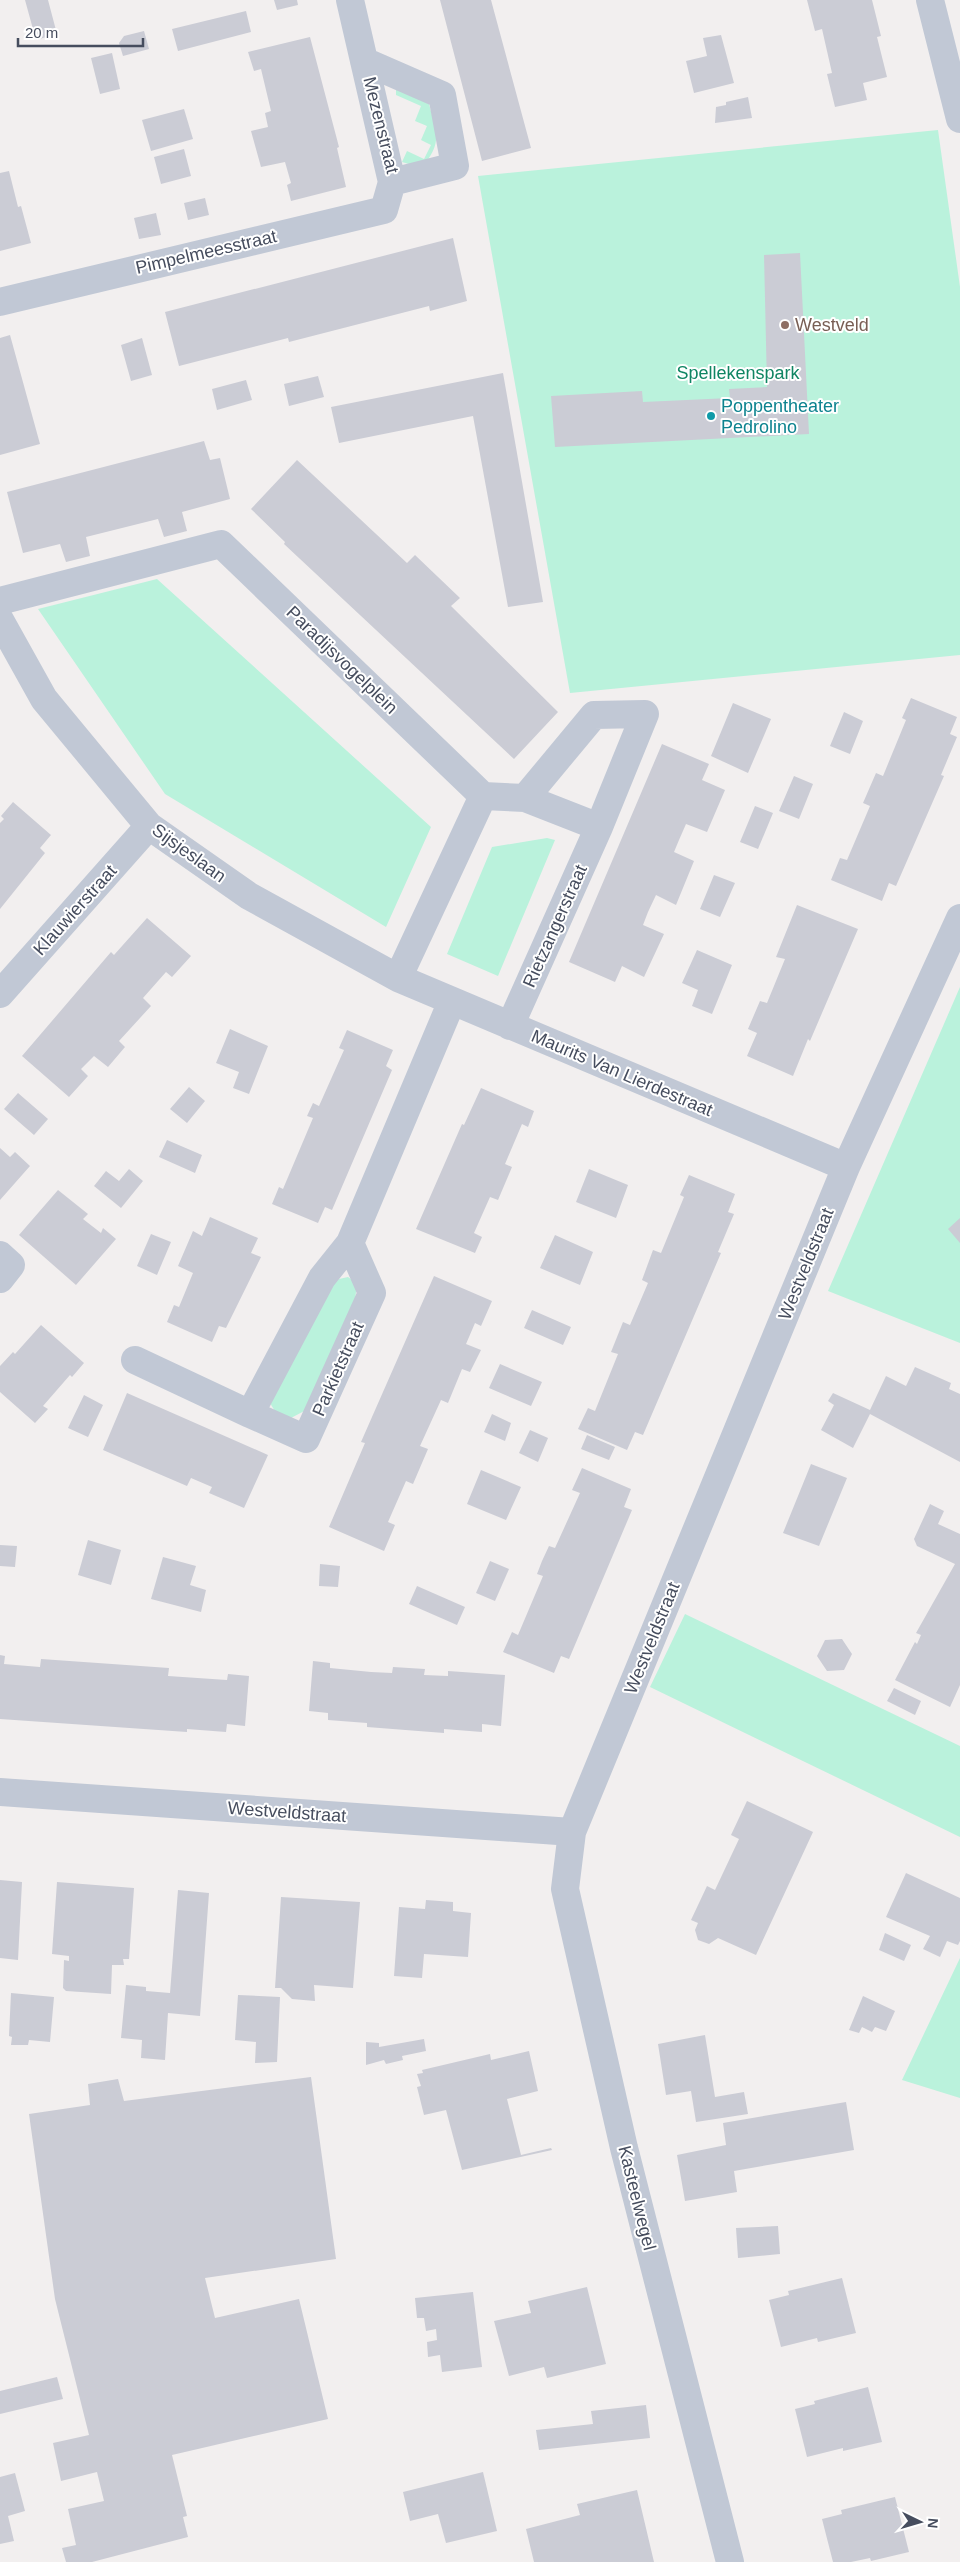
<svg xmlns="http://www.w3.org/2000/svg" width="960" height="2562" font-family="Helvetica,sans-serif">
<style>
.green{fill:#baf2dc}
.building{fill:#cbccd5}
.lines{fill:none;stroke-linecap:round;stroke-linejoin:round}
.minor{stroke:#c1c8d5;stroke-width:28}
.education-dot{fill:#8d6e63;stroke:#fff;stroke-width:2}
.culture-dot{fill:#0f9aa8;stroke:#fff;stroke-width:2}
.labels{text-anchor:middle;stroke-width:4;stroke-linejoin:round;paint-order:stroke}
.street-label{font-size:18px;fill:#464d5e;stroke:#fff}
.education-label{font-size:18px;fill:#785e54;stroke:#fff;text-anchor:start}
.park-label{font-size:18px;fill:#108563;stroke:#fff}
.culture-label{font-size:18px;fill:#0d838f;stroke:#fff;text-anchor:start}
</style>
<rect width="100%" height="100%" fill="#f2efef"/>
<path class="green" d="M396,87L429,104C435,128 443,140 426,162L409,164L402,162L407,151L424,159L431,145L421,140L427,126L415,121L421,106L396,95Z
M938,130L960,287V655L570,693L478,176Z
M157,579L431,827L386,927L165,794L38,609Z
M547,838L555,840L498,976L447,954L492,847Z
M960,987V1343L828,1291Z
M348,1277C357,1283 357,1288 355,1299L308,1409L291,1418L276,1413L270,1403L331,1285L339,1279Z
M685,1614L960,1746V1837L650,1687Z
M960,1958V2098L902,2080Z"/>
<path class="building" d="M25,0H48L57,34L36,40Z
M274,0H297L298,5L277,10Z
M440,0H491L531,148L482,161Z
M807,0H872L881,36L877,37L887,77L863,83L867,100L835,107L827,74L832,73L822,29L815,31Z
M246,11L251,32L178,51L172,29Z
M144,31L149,49L123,56L119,43L124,36Z
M721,35L734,83L694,93L686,61L707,56L703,38Z
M310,37L339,147L337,148L346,187L291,201L287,185L291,183L285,162L261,167L251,131L268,127L265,113L271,111L261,69L254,71L248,52Z
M112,53L120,89L100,94L91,58Z
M748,97L752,118L715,123L716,107L726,105V102Z
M184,109L193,139L151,151L142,120Z
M184,149L191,176L161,184L154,157Z
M9,171L18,207L21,206L31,243L0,251V173Z
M205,198L209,215L188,220L184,203Z
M156,213L161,235L139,239L134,218Z
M453,238L467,301L430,311L429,306L289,342L288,338L179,366L165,312Z
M800,253L809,434L555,447L551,396L642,391L643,402L730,398L729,389L767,387L764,255Z
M10,335L40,444L0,455V338Z
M142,338L152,375L131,381L121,345Z
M503,373L543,602L508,607L473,416L339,443L331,407Z
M318,376L324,397L289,406L284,384Z
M246,380L252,400L217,410L212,389Z
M204,441L210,460L220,458L230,499L182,512L187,531L164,537L158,519L86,537L90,556L66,562L60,544L23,553L7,492Z
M297,460L407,563L415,555L460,598L451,606L558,712L514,759L284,544L285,542L251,509Z
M911,698L957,717L950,734L957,737L941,775L944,776L896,886L889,883L882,901L831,880L840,858L847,860L870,806L863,803L876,773L883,776L906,720L902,718Z
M733,703L771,719L748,773L711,756Z
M844,712L863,721L850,754L830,746Z
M662,744L709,764L702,780L725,790L707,832L686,824L679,840L674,852L694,861L676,905L656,895L648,912L643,925L664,934L644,977L622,966L615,982L569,962Z
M794,776L813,784L799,819L779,811Z
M13,802L51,835L40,848L45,853L0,909V823L4,819L1,816Z
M755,806L773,813L758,849L740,842Z
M714,875L735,883L720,917L700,909Z
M797,905L858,929L810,1041L808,1039L793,1076L747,1056L757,1033L748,1029L760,1001L767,1003L785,959L776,957Z
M147,918L191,956L172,977L166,972L143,998L151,1006L119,1041L125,1047L108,1067L94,1056L81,1069L88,1076L69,1097L22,1056L111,952L114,955Z
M697,950L732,965L712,1014L692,1006L698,990L682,983Z
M230,1029L268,1046L249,1094L233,1088L239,1072L216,1063Z
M347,1030L393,1050L386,1066L392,1070L332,1210L325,1207L318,1223L272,1204L279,1187L283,1189L313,1118L307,1116L313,1103L319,1106L344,1050L339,1048Z
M189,1087L205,1101L187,1123L170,1109Z
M481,1088L534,1111L528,1127L522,1124L505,1164L512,1167L498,1200L490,1197L474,1233L482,1237L475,1253L416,1229L462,1124L464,1125Z
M18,1093L48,1119L34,1135L4,1109Z
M167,1140L202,1155L195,1173L159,1157Z
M0,1148L10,1157L15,1152L30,1166L0,1200Z
M129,1169L143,1181L121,1208L94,1186L106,1171L119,1181Z
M589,1169L628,1185L616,1218L576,1202Z
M689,1175L735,1194L728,1212L734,1214L718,1252L721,1253L643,1435L635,1432L627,1450L578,1429L588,1408L595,1411L618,1354L611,1352L623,1322L630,1325L648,1283L642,1280L653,1250L661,1253L684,1197L680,1195Z
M58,1190L88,1214L83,1219L101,1233L103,1228L116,1239L76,1285L19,1235Z
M210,1217L258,1238L251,1253L261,1257L226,1328L219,1326L212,1342L167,1322L174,1305L179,1307L193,1273L178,1266L193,1231L202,1236Z
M960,1218V1243L948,1229Z
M151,1234L171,1242L157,1275L137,1266Z
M555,1235L593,1252L580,1285L540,1268Z
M434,1276L492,1301L481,1326L475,1323L466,1344L481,1350L470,1372L462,1369L448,1403L441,1400L420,1446L428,1449L413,1484L406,1481L388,1522L395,1525L384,1551L329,1527L365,1443L361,1442Z
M532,1310L571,1327L563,1345L524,1328Z
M41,1325L84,1363L72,1377L70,1375L43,1406L48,1409L35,1423L0,1392V1366L13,1352L15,1354Z
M500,1364L542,1382L531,1406L489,1388Z
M915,1367L951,1383L949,1389L960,1394V1462L870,1414L853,1448L821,1430L834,1405L828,1401L833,1393L870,1410L886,1376L906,1386Z
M127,1393L268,1455L244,1508L209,1493L212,1487L191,1478L187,1486L103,1450Z
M84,1395L103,1405L88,1437L68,1428Z
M492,1414L511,1423L505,1441L484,1432Z
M530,1430L548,1438L538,1462L519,1453Z
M587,1435L615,1447L609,1460L581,1449Z
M811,1464L847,1478L819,1546L783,1533Z
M582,1468L631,1489L624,1507L632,1510L569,1659L561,1656L554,1673L503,1652L512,1632L518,1635L543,1576L537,1574L542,1561L549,1546L555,1548L580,1493L572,1490Z
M481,1470L521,1487L506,1520L467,1504Z
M930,1504L944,1511L938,1524L960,1534V1685L950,1707L895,1680L915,1642L917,1644L921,1635L916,1633L955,1564L917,1546L914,1539Z
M88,1540L121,1550L111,1585L78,1575Z
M0,1545L17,1546L15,1567L0,1566Z
M163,1557L196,1566L190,1585L206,1590L201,1612L151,1599Z
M490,1561L509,1569L495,1601L476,1593Z
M320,1564L340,1566L338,1587L319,1586Z
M417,1586L465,1607L457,1625L409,1604Z
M842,1639L852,1654L844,1670L827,1671L817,1656L825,1640Z
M0,1655L5,1656L4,1664L40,1667L41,1659L169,1668L168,1676L227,1680L228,1674L249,1676L245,1726L227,1724L226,1732L187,1729V1732L0,1719Z
M313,1661L330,1663V1668L371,1672L392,1673L393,1667L425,1669L424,1675L448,1676V1671L505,1675L501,1726L482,1724V1732L444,1729V1733L367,1727V1723L328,1720V1713L309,1711Z
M894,1688L921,1701L915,1715L887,1701Z
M747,1801L813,1832L756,1955L718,1938L709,1944L698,1940L695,1930L698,1923L691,1920L707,1886L715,1890L739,1839L731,1835Z
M906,1873L960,1898V1941L958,1945L947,1941L940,1957L923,1949L930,1936L886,1917Z
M0,1880L22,1882L18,1960L0,1958Z
M57,1882L134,1888L129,1959H123L124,1965H112L111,1994L66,1991L63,1988L64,1960L69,1961V1956L52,1954Z
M178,1890L209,1893L200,2016L168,2013L165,2060L141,2058L142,2040L121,2038L126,1985L146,1987V1991L170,1993Z
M281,1897L360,1902L353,1988L314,1985L315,2001L292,1999L281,1988H275Z
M426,1900L453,1902V1911L471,1913L468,1957L424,1954L422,1978L394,1976L399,1907L425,1909Z
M885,1933L911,1945L904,1961L879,1950Z
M11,1993L54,1997L50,2042L29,2040L28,2045H11L12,2037L9,2036Z
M238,1995L280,1997L277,2062L255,2063L256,2042L235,2040Z
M863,1996L895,2011L886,2031L875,2027L872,2032L862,2027L859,2033L849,2030Z
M705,2035L715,2097L744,2092L748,2114L696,2122L691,2091L666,2095L658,2044Z
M424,2039L426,2051L402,2056L403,2060L386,2064L384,2060L366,2065V2042L379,2043V2047Z
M529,2051L538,2091L507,2099L521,2155L551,2148L552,2150L462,2170L446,2110L424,2115L417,2087L421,2086L417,2074L423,2073L422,2070L490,2054L491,2060Z
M311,2077L336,2259L205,2278L215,2318L299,2299L328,2419L172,2455L187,2516L183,2517L188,2537L92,2562H66L62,2548L76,2545L68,2509L104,2501L97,2472L61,2481L53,2443L89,2435L55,2299L29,2114L90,2105L88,2084L118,2079L124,2101Z
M846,2102L854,2150L734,2171L737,2192L685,2201L677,2155L726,2145L723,2123Z
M778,2226L780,2254L738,2258L736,2228Z
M842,2278L856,2333L818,2342L817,2338L781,2347L769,2300L789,2295L788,2291Z
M587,2287L606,2364L547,2378L544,2367L509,2376L494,2321L531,2313L528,2301Z
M473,2292L482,2367L442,2372L440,2355L428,2357L427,2342L437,2340L436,2329L426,2331L424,2318H417L415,2298Z
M57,2377L63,2399L0,2414V2391Z
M868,2387L882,2442L843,2451V2448L807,2457L795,2409L815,2404L814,2401Z
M646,2405L650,2438L539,2450L536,2430L593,2424L591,2411Z
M483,2472L497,2531L446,2543L438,2514L410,2521L403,2492Z
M15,2473L25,2511L8,2516L14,2541L0,2544V2477Z
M637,2490L654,2562H534L526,2529L580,2515L577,2504Z
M895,2497L909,2552L871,2561L870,2558L851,2562H833L822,2519L842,2514L841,2510Z"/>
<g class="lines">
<path class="minor" d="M350,0L392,182
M930,0L960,119
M364,61L442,95L455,166L392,182
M0,302L384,210L392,182
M0,601L221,544L483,796L398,978
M0,620L44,699L149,826L249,896L398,978L846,1167
M483,796L525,798L594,715L645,714L599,827L510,1026
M525,798L599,827
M0,994L149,826
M350,1243L372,1293L306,1439L250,1414L322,1278L350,1243L452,1001
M0,1255L11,1265L0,1279
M135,1360L250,1414
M0,1792L572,1832
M730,2562L624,2148L565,1889L572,1832L846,1167L960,918"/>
</g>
<circle class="education-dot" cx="785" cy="325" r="5"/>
<circle class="culture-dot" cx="711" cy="416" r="5"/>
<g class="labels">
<g class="street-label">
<text transform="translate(381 125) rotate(76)" y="6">Mezenstraat</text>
<text transform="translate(206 252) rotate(-13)" y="6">Pimpelmeesstraat</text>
<text transform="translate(342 660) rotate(44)" y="6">Paradijsvogelplein</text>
<text transform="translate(189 853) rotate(36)" y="6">Sijsjeslaan</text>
<text transform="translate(75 910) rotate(-48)" y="6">Klauwierstraat</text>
<text transform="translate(555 926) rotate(-66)" y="6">Rietzangerstraat</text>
<text transform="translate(622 1073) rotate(23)" y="6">Maurits Van Lierdestraat</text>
<text transform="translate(806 1264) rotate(-68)" y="6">Westveldstraat</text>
<text transform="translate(338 1369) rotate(-66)" y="6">Parkietstraat</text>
<text transform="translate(652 1638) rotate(-68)" y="6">Westveldstraat</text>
<text transform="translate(287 1812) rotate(4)" y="6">Westveldstraat</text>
<text transform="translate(637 2198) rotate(76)" y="6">Kasteelwegel</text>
</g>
<g class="education-label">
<text x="795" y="331">Westveld</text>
</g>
<g class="park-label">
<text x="738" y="379">Spellekenspark</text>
</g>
<g class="culture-label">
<text x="721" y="412">Poppentheater<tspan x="721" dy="21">Pedrolino</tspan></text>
</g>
</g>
<g transform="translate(920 2522) rotate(95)" stroke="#ffffff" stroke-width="4" paint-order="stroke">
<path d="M0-4L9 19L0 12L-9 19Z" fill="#464d5e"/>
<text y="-8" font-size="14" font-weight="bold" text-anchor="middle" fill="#464d5e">N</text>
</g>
<path d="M18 38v8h125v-8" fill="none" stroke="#464d5e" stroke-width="2.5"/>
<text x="25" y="38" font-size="15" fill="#464d5e" stroke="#ffffff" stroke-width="4" paint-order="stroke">20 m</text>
</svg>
